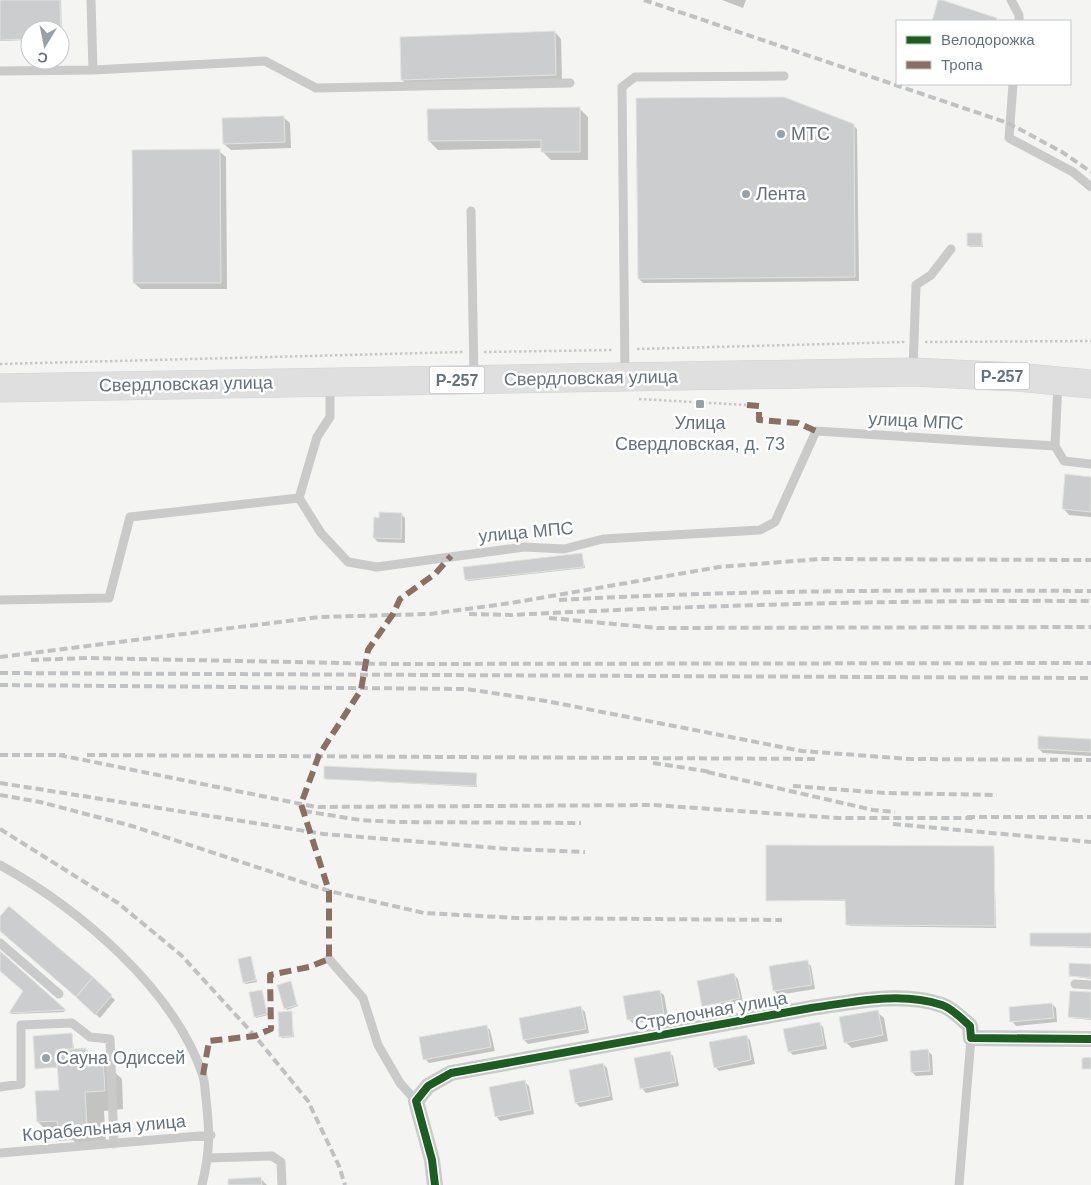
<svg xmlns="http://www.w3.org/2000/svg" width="1091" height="1185" font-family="Arial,sans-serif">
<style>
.shadow{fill:#0003}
.building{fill:#cccdce;stroke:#e3e3e2}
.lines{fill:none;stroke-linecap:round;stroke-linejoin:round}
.trunk-casing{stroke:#d1d2d2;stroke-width:29}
.path{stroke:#c7c7c8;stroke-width:2.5;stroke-dasharray:2.5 2.5;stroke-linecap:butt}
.service{stroke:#cacacb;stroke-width:9}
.minor{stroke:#cacacb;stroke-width:16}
.trunk{stroke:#dfdfdf;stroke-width:28}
.rail{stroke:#c0c1c2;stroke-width:4;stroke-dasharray:8 4;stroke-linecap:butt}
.quiet{stroke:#8d6e63;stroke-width:6;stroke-dasharray:12 6;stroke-linecap:butt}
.cycleway-casing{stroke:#fff;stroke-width:11}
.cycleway{stroke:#1b5e20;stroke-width:8}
.poi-dot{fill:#98a0a8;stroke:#fff;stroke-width:2}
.labels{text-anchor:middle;stroke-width:5;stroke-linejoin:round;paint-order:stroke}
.shield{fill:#fff;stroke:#959ca5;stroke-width:1}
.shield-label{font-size:16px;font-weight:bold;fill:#67727f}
.poi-label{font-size:18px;fill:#67727f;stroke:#fff;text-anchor:start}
.street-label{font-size:18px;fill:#67727f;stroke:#fff}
</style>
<rect width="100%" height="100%" fill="#f4f4f3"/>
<path class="shadow" d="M0,0H61L62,39H60V30H30V40L0,41Z
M722,0H746L743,8Z
M939,0L996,19L998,21H933Z
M555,32L561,39L562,81L409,86L402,80Z
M579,108L588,117V160H551L542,151V148L438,150L429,141Z
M283,117L290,123L291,148L231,150L224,144Z
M853,125L857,129L859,281L643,283L639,279Z
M219,151L226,157L227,289H141L134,283Z
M981,234L983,247H970L969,246Z
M1091,478V517L1069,515L1063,508Z
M401,514L405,518V543L378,542L374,538L380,519Z
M582,554L585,568L468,581L466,580Z
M1091,740V756L1043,753L1039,749Z
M476,774L477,787L325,779Z
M994,847L996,928L849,926L847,901L767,900Z
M0,918L92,978L115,1000L100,1018L0,929Z
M1091,934V948L1031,946Z
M0,953L65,1012L12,1014L10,1013L25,991L0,969Z
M251,958L257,982L246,984L244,983Z
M807,962L811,966L815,989L778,995L774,990Z
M1091,965V979L1070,976Z
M734,975L738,979L743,1002L707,1010L703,1006Z
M290,982L298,1006L287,1010L285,1008Z
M262,991L268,1015L256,1018L255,1016Z
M659,991L664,995L668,1017L633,1024L629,1019Z
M1091,994V1020L1071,1018L1069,1017Z
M1052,1004L1056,1008L1057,1022L1016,1026L1012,1021Z
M581,1008L585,1012L589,1033L528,1044L524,1040Z
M877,1012L884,1018L888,1041L852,1048L845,1042Z
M291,1013L294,1037L282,1038L280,1036Z
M819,1023L823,1027L827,1049L793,1055L789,1051Z
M486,1026L490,1030L495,1051L429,1063L425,1059Z
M72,1034L74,1050L86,1049L96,1060H102L122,1079L123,1109L104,1111L106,1144L78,1145L73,1140L57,1141L38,1122L60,1091L59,1068H36Z
M746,1036L750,1040L755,1064L719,1071L715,1067Z
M928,1051L932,1055L933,1075L916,1076L912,1072Z
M669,1052L673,1056L679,1086L646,1093L642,1088Z
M603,1064L607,1068L613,1100L580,1107L576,1103Z
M525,1082L529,1086L534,1114L500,1121L496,1116Z
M261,1179L267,1185H230Z"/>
<path class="building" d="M0,0H60L61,38L60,30H30V39L0,40Z
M938,0H942L997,18L996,21H932Z
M555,31L556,75L401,80L400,37Z
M784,97L854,124L855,277L638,279L636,98Z
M580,107V152H541V140L428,141L427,109Z
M284,116L285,142L223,144L222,118Z
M220,149L221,283H133L132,150Z
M967,233H982V246H967Z
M1065,474L1091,477V512L1062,509Z
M379,512L402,513L401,539L373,538L374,517L379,518Z
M582,553L584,567L465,580L463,567Z
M1038,736L1091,739V752L1038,749Z
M324,766L477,773L476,786L324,779Z
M766,845L994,846L995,926L846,925L845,900L766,901Z
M9,906L93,977L76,997L0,931V916Z
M1030,933H1091V947L1030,946Z
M0,951L66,1010L9,1013L23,991L0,971Z
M251,956L256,980L243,983L238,959Z
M808,960L812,985L773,991L769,966Z
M1069,963L1091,964V978L1069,976Z
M734,973L740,998L702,1007L697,981Z
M93,977L112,995L95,1015L76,997Z
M291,981L297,1005L284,1009L277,985Z
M262,990L267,1014L254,1017L249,992Z
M660,990L664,1014L627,1020L623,996Z
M1070,991L1091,992V1019L1068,1017Z
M1052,1003L1054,1018L1010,1022L1009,1007Z
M581,1006L586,1029L523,1040L519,1018Z
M878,1010L883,1035L844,1043L839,1017Z
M292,1011L293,1036L279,1037L278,1012Z
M820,1022L824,1045L788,1052L783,1029Z
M487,1025L491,1047L423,1060L419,1037Z
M72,1033L73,1049L56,1050L57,1067L35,1069L33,1036Z
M747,1035L751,1060L714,1068L709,1042Z
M86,1048L87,1059L103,1058L105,1091L85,1092L87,1125L58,1127L57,1121L37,1122L35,1091L59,1090L56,1050Z
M928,1049L930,1071L911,1072L910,1051Z
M670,1051L676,1082L640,1089L634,1058Z
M1091,1057V1069H1082V1058Z
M603,1063L610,1096L575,1103L569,1070Z
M525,1080L531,1110L495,1117L489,1087Z
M261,1177L262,1185H228V1179Z"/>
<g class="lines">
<g class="trunk-casing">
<path id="trunk" d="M0,388L913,372L1016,377L1091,384"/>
</g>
<path class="path" d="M925,342L1091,341
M637,349L905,342
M484,352L613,350
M0,364L463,352
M639,399L747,405"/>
<path class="service" d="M91,0L93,70
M1011,0L1019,15V21
M0,71L93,70L265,61L316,88L570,83
M1013,84L1009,138L1073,172L1091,187
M471,211L474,377
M913,369L916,285L931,275L951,249
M625,375L622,87L635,77L784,76
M1055,446L1064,461L1091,464
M299,498L317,437L330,417V385
M0,600L109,598L130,517L299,498L321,533L348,562L377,567L524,547L564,549L603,539L760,530L775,522L816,431L1055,446L1058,383
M0,865C78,908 172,987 202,1073C205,1081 205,1091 206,1099C210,1134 210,1151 202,1185
M0,943L59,994
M329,959L363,998L378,1045L400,1083L416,1101
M1075,984L1091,985
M0,1087L21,1084V1025L72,1023L90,1037L110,1039L114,1144
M0,1153L211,1135
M208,1158L272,1156L281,1162L282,1185
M959,1185L971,1038"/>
<path class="minor" d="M435,1185L432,1160L416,1101L428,1086L451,1073L811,1008C853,1002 901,991 942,1005C953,1009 962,1019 970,1026L971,1038L1091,1039"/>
<use href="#trunk" class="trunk"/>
<path class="rail" d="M644,0L1008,123L1062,152L1091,172
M559,600C736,590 913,590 1091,591
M469,614L511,615C704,605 897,600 1091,601
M549,618L657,628L1091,627
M0,657L319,617L430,614L511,603L719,567L820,559L1091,560
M31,660L87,658L394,664L1091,663
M0,673L1091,678
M0,685L466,689L546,701L802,751L910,759L1091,760
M0,755H65
M59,755L316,807L654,805L838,818H972
M87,755L817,759
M653,763L712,772
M707,772L873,810L895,812
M0,783L324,834L509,849L585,852
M793,786L885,793L997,795
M0,795L40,802L132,826L329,891L424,913L517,918L782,920
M304,811L360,820L395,822L581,823
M967,817H1091
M893,824L1091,842
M0,829L118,903L181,955L255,1036L308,1101L339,1166L345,1185"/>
<path class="quiet" d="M747,405L759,406V420L798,423L816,431
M203,1075L209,1041L255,1036L271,1029L270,975L309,967L329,959V891L301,804L319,755L361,690L368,650L393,614L400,599L435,574L451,556"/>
<g class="cycleway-casing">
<path id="cycleway" d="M435,1185L432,1160L416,1101L428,1086L451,1073L811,1008C853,1002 901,991 942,1005C953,1009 962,1019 970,1026L971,1038L1091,1039"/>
</g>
<use href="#cycleway" class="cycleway"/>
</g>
<g class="poi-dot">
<circle cx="781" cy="134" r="5"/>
<circle cx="746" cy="194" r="5"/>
<rect x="695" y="399" width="10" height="10" rx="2.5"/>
<circle cx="46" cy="1058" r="5"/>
</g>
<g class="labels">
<g class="shield">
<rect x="974.5" y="362.5" width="55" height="27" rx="4"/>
<rect x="429.5" y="366.5" width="55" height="27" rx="4"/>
</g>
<g class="shield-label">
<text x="1002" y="382">Р-257</text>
<text x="457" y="386">Р-257</text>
</g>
<g class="poi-label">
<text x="791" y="140">МТС</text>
<text x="756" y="200">Лента</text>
<text x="700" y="429" text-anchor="middle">Улица<tspan x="700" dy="21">Свердловская, д. 73</tspan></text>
<text x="56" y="1064">Сауна Одиссей</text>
</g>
<g class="street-label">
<text transform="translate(591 378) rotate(-1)" y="6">Свердловская улица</text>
<text transform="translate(186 384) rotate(-1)" y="6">Свердловская улица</text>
<text transform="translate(916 421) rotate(3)" y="6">улица МПС</text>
<text transform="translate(526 532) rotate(-5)" y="6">улица МПС</text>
<text transform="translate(711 1011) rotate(-10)" y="6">Стрелочная улица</text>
<text transform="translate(104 1128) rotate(-5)" y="6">Корабельная улица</text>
</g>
</g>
<rect x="896" y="20" width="175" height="65" fill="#ffffff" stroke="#c2c7cc"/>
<rect x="906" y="36" width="25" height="8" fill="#1b5e20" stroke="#c2c7cc"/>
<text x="941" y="45" font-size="15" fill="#67727f">Велодорожка</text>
<rect x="906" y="61" width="25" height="8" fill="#8d6e63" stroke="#c2c7cc"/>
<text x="941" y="70" font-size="15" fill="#67727f">Тропа</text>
<g transform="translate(45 45) rotate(190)"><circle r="24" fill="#ffffff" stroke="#c2c7cc"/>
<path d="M0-4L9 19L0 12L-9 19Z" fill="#98a0a8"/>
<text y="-8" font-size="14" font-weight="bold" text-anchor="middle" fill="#67727f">С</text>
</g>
</svg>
